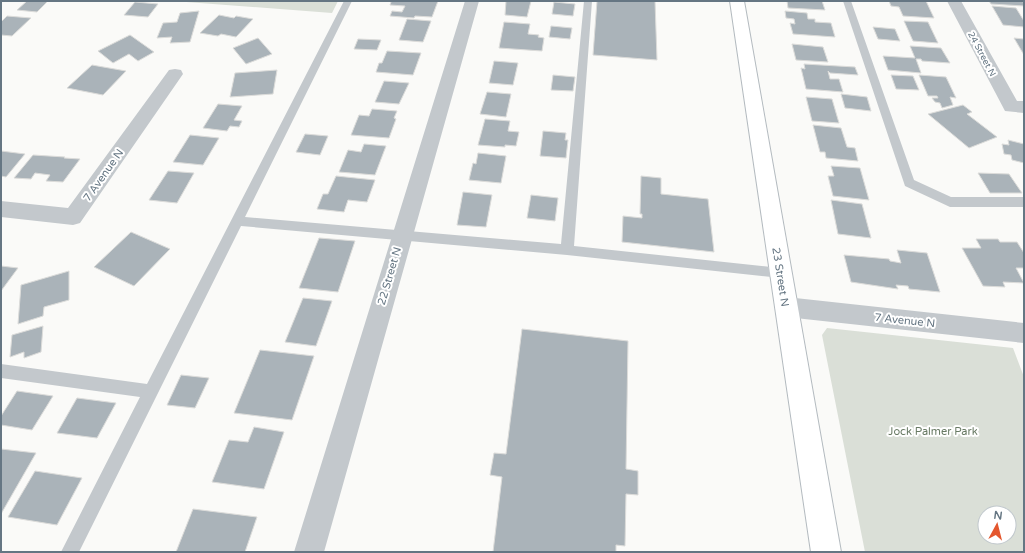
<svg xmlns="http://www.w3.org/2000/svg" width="1025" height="553" font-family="'Varela Round',sans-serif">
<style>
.green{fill:#dadfd7;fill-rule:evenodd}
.building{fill:#aab3b9;stroke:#dcdcda}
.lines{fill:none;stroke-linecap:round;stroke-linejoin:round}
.secondary-casing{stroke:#b3babf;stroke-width:2}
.lane{fill:#c3c8cc;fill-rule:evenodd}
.street{fill:#c3c8cc;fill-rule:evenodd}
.secondary{fill:#fff;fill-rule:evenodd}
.labels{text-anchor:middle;stroke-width:4;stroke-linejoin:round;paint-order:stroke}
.far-street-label{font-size:9px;fill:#657683;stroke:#fff}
.street-label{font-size:11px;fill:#657683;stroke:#fff}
.park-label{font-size:11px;fill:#687a64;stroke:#fff}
</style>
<rect width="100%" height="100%" fill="#fafaf8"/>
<path class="green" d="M173,1H338L332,13Z
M827,328L1013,348L1024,377V552H865L822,335ZM985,513H1009V537H985Z"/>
<path class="building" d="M27,1H48L37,12L17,10Z
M390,1H438L432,17L415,16L414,18L390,16L392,11L402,12L405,6L390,5L391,2Z
M506,1H531L527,17L505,15Z
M597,1H655L657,60L593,55Z
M787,1H822L825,10L788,8Z
M889,1H926L934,18L903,16L899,7L891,6Z
M989,1H1023L1024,6L991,4Z
M135,2L158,4L148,17L124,15Z
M554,2L575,4L573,16L552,14Z
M992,6L1016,8L1024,21V27L1003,25Z
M199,11L190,42L170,43L172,37L157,38L163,23L177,22L180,13Z
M785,11L807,13L808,19H815V22L831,23L835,37L793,34L790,23L795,24L794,19L786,18Z
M219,15L234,18L236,16L253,19L236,37L221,34L218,36L200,33Z
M7,16L31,18L12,36L1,35V22Z
M407,19L431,21L423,42L399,40Z
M904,21L928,22L938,43L913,41Z
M504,22L530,24L528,34L539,35L538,37L544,38L542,51L499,48Z
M551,26L572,28L570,39L549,37Z
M873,27L895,29L900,41L878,39Z
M130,35L154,52L138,61L129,54L113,63L98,51Z
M258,38L272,54L246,64L233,48Z
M1014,38L1024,39V55Z
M358,39L381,40L377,50L354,49Z
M792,44L823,47L828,62L796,60Z
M910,46L941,48L950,63L922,61L921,59H916L921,73L888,70L883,56L915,58Z
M387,51L421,53L413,75L376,72L379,63H382Z
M494,61L518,63L513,85L489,83Z
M804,64L855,67L858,75L830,73L828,71L830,79H839L843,92L806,89L801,68L805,69Z
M92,65L126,71L103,95L67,88Z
M277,70L273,94L230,97L235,73Z
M553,75L575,77L573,91L551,90Z
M891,75L913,76L919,90L896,89Z
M919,75L946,77L956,98L950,97L953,105L942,108L940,103L935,102L932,98H938L937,96H928Z
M384,81L409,83L399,104L375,102Z
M487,92L511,94L506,117L480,114Z
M841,94L867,97L871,111L845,108Z
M806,97L832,99L839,123L812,121Z
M218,104L242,106L234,120L242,121L239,127L230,126L227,131L203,128Z
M963,105L972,112L967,114L997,137L969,148L928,114Z
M372,109L397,111L394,118L396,119L389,138L351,135L359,115L369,116Z
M485,119L510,121L508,131L519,132L516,146L505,145V147L478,145Z
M813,125L841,128L847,147L855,148L858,161L826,158L825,152H820Z
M543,131L566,133L565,140H568L566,158L540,156Z
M305,134L328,136L320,155L296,152Z
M190,135L219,138L203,165L173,162Z
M1008,140L1024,144V163L1012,160L1011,155L1004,154L1002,144L1009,145Z
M364,144L386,146L375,175L339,172L348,150L361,152Z
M1,151L25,154L6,177L1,176Z
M478,153L506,156L501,183L469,180L473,163L476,164Z
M33,155L65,157L64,158L80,159L63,182L46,181L50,175L35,173L31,179L14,178Z
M831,166L860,168L869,200L833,196L828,176H834Z
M168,171L194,173L177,203L149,200Z
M978,173L1009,174L1022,193H990Z
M336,176L375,180L367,202L348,200L344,212L317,209L323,194H328Z
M641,176L661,178V194L708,199L714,252L622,242L623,216L642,218V214H640Z
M463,192L492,195L486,227L457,225Z
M531,195L558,198L555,221L527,218Z
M831,200L862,204L871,238L838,234Z
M131,232L170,249L134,286L94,267Z
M319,238L355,241L338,292L299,288Z
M976,239H998L1000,242H1017L1024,253V268H1016L1024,283L1003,282L1005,287L983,286L962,248H981Z
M897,250L927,253L940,292L909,289L908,286L896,285L898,289L851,282L844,255L889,259L890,261L901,263Z
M1,266L18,268L1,291Z
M69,271V300L44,307L43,316L18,324L21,285Z
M303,298L332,301L316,346L285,342Z
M43,326L41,352L24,358V352L10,357L12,335Z
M522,329L628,341L626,469L638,471V495L626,494L625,546L616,545V552H493L502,477L490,475L494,453L506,454Z
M260,350L314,356L292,420L234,413Z
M181,375L209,378L195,408L167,405Z
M17,391L53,396L32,430L1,425V416Z
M77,398L116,403L97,438L57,433Z
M254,427L284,432L264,489L212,482L229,440L248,442Z
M1,449L36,453L1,514Z
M35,471L82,478L57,525L8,517Z
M193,509L257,517L245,552H176Z"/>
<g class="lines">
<g class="secondary-casing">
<path id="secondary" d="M730,1H744L841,552H811Z"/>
</g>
<path class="lane" d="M344,1H352L245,217L561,244L584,1H592L574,246L781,268L786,269L787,273L786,277L781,278L567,255L241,226L79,552H61L140,397L1,378V364L147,384Z
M843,1H851L914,180L951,197H1024V207H950L905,186Z"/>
<path class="street" d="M465,1H479L324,552H294Z
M947,1H961L1017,101H1024V113L1005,111Z
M175,69L181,70L183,74L80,223L73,225L1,217V201L68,208L169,70Z
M786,297L1024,323V343L786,317L778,314L775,307L778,300Z"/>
<use href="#secondary" class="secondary"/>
</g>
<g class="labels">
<g class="far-street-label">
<text transform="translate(982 54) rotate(62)" y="3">24 Street N</text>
</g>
<g class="street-label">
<text transform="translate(103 175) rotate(-55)" y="4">7 Avenue N</text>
<text transform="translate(389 276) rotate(-74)" y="4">22 Street N</text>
<text transform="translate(781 277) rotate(81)" y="4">23 Street N</text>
<text transform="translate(905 320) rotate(6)" y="4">7 Avenue N</text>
</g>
<g class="park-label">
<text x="933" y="435">Jock Palmer Park</text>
</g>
</g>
<rect width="1025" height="553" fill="none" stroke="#657683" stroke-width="4"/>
<g transform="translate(997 525) rotate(7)"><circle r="19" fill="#ffffff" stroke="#c1c8cd"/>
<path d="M0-3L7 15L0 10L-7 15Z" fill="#e4572e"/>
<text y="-6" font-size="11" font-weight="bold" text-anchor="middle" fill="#657683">N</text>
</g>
</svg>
